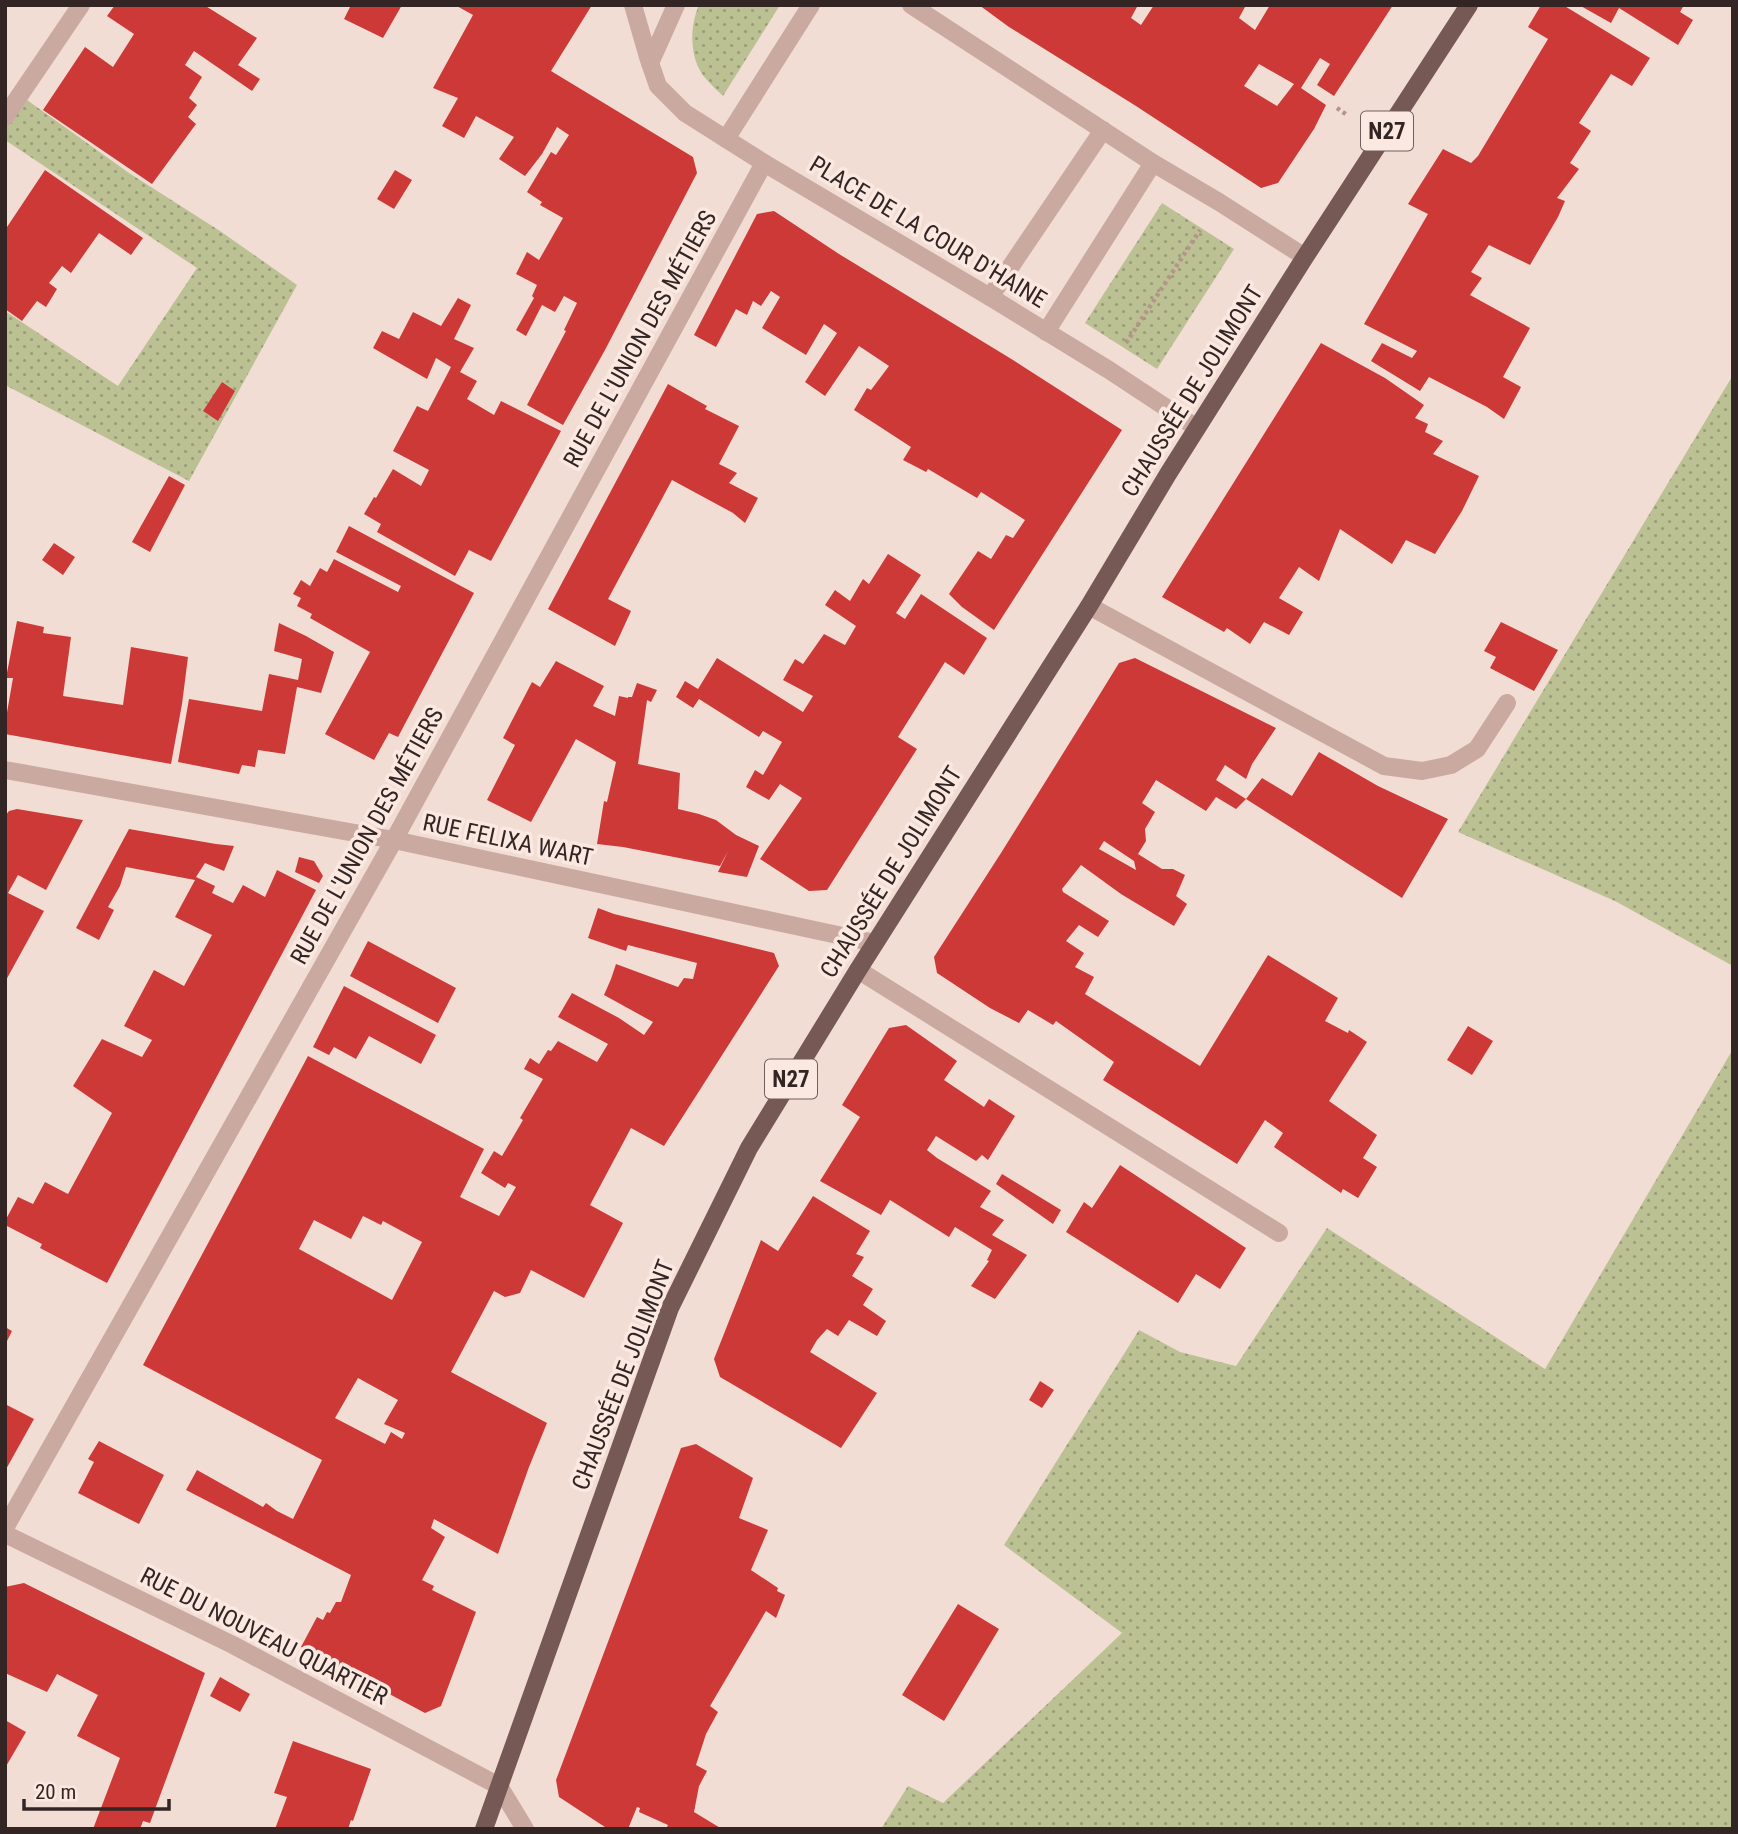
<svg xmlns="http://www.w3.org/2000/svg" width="1738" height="1834" font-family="'Roboto Condensed',sans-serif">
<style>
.grass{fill:url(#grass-dots)}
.building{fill:#cd3937;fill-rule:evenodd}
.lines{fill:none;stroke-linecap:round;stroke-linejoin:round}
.path{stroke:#b6938b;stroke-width:4.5;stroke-dasharray:3.5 3.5;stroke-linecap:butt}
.service{stroke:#caaaa0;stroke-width:18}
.minor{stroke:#caaaa0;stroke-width:18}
.tertiary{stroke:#caaaa0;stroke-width:18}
.primary{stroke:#765854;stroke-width:18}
.labels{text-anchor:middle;stroke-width:7;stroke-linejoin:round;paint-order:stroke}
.shield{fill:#fae8e1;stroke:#6f605d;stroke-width:2}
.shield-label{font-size:23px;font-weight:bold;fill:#332524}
.street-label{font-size:24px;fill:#332524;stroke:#fae8e1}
</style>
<defs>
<pattern id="grass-dots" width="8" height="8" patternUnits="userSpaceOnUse" patternTransform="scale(1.75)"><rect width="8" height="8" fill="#bcc194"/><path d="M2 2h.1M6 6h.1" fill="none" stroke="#999d79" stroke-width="1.8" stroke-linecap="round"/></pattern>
</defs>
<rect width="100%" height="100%" fill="#f2ddd4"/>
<path class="grass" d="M699,5H780L723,96C718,91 712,86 707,80C689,61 689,28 699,5Z
M20,95L129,173L220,231L297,285L189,481L5,385V311L118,386L197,268L5,140V117Z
M1162,203L1234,249L1157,369L1085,323Z
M1733,375V966L1615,901L1458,832Z
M1733,1049V1829H881L908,1786L943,1803L1122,1633L1004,1545L1139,1330L1180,1352L1236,1366L1327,1228L1545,1369Z"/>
<path class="building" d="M115,5H204L257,38L238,65L260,79L252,91L194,51L185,65L202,77L189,98L197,105L188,117L196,124L152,184L43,110L85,47L113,67L134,34L107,16Z
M351,5H402L383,38L344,19Z
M455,5H592L551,71L693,157L697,173L605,350L563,425L527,405L566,331L564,330L577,303L564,296L555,312L542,305L526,336L516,330L534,298L532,296L537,285L516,274L527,252L539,260L563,218L540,205L542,202L527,192L551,152L556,155L569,135L557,127L542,154L525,176L499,159L514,137L476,116L464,138L442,126L458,98L433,88L473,15Z
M979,5H1138L1131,18L1141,25L1154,5H1246L1239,18L1255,30L1270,5H1393L1334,96L1317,85L1330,64L1320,58L1301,88L1326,105L1314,129L1278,183L1261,188L1136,106L1009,27ZM1259,64L1294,84L1277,106L1244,86Z
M1541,5H1563L1650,58L1632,86L1611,74L1579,123L1591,131L1570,163L1579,169L1557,198L1565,201L1558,217L1530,265L1489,245L1471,272L1482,278L1470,295L1530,328L1503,377L1521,387L1504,419L1487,407L1429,377L1420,391L1371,361L1382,343L1412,358L1417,351L1364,324L1428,214L1408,204L1443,149L1471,163L1478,156L1548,39L1528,27Z
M1579,5H1684L1680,12L1693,20L1678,45L1619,8L1611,23Z
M45,170L143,238L131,255L99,233L71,273L62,266L49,283L57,289L46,307L37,301L22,321L5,309V230Z
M395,170L412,180L394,209L377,199Z
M774,211L839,254L1013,360L1122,430L994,630L962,607L949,594L978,551L991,559L1006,535L1013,538L1025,520L981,492L977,498L928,469L926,472L903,460L911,447L854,410L867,388L871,390L889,366L859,346L825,396L805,382L837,333L824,324L806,355L762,328L780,297L771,291L761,306L753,301L747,315L736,309L716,347L694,335L757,214Z
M458,298L471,305L454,339L474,348L460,372L477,381L467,399L494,415L501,401L561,431L491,561L469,550L455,576L377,532L381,524L364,514L374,497L376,498L393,469L421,486L429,470L393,451L417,406L428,411L451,367L436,358L427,379L373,348L382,331L399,339L413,312L441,326Z
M1321,343L1385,378L1424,405L1415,418L1428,424L1425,432L1443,441L1433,454L1479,476L1462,511L1435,554L1406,540L1392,564L1340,529L1319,581L1299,567L1279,598L1303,612L1289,635L1264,622L1250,644L1227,628L1224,632L1162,597Z
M222,382L235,391L218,421L203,411Z
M668,384L707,406L705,409L739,426L719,464L737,473L729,483L758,498L745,523L733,513L672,480L608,599L631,611L615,646L548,609Z
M169,476L185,485L150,552L132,542Z
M349,526L474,593L398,737L389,733L374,760L325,734L370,652L310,618L312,614L297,606L301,598L293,594L301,580L310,586L320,568L327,572L334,559L398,592L401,586L336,552Z
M54,543L75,557L63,575L42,560Z
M888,554L921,575L896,613L905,619L921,594L987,638L964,675L945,662L898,737L917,749L827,890L809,891L760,859L802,798L780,784L769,800L746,787L755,770L763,775L782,742L763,731L759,737L699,699L693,708L676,697L685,681L698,689L717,658L803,712L813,696L783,680L795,659L803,664L824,634L845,645L856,626L825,605L835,590L850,601L863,579L869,584Z
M17,621L44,627L43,633L71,637L63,696L123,705L131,647L188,657L182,704L171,764L5,734V724L13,678H6Z
M1501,622L1558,650L1534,691L1490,668L1496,657L1484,651Z
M279,623L306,636L334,652L321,693L297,687L285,754L258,750L255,767L242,765L239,774L178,762L189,699L262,711L269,674L298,680L302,659L274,651Z
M1135,658L1276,728L1252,764L1246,779L1225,765L1216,780L1246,799L1236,809L1216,797L1206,811L1156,780L1142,803L1155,812L1145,829L1146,841L1138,854L1162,869H1173L1185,875L1176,896L1187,904L1174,926L1121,894L1081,865L1062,889L1063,892L1109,921L1098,937L1079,925L1066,941L1084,953L1075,967L1094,977L1085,994L1200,1066L1268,955L1338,998L1325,1021L1348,1033L1349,1030L1367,1042L1329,1101L1377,1135L1363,1158L1377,1167L1358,1198L1343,1189L1341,1193L1274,1147L1283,1133L1265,1120L1237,1164L1103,1080L1114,1062L1056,1021L1053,1025L1028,1010L1019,1023L990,1008L937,973L934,957L1001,853L1095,702L1119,663ZM1104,841L1134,861L1136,870L1099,849Z
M556,661L604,686L593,706L615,716L619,696L628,698V697H632L637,683L657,690L651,702L647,700L638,764L680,773L678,809L699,814L716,820L736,835L759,846L747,877L718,872L728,851L720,866L623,847L597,844L604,801L607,802L616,762L576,739L531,822L487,800L515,745L503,738L532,682L540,687Z
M1319,752L1378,786L1448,819L1402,898L1246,799L1262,778L1292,796Z
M17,809L83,820L46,890L18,875L8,893L44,911L5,982V816L9,811Z
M129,829L216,844L234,846L224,871L205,863L196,877L215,886L212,893L233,903L243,885L265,897L277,870L316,890L107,1283L40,1248L42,1244L5,1225V1221L18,1197L33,1204L45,1182L68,1194L112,1113L73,1086L102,1039L142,1057L152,1040L124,1026L154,970L184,986L212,935L175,917L195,880L126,867L120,886L108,907L114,910L99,940L76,928Z
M299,857L314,861L323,876L319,883L295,872Z
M598,908L614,914L774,953L779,966L664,1146L631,1128L590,1205L623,1223L584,1298L531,1270L520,1293L505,1297L494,1291L451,1372L547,1423L529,1467L498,1554L434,1519L431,1528L445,1537L422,1580L434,1586L432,1590L476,1612L441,1706L425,1713L301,1647L317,1617L323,1620L327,1612L330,1613L336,1602H341L351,1575L186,1490L197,1470L263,1507L266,1503L277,1511L293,1519L322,1460L143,1365L308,1056L484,1149L460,1197L499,1216L516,1187L508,1183L505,1188L481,1173L494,1151L502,1156L523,1120L520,1118L543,1079L524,1069L530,1058L539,1064L548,1050L551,1051L558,1041L597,1062L608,1044L558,1017L572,993L619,1018L644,1035L653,1022L604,995L611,979L616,964L678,987L684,978L693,979L697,963L628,945L626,951L588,938ZM363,1216L381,1225L383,1221L422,1242L392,1300L299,1249L314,1220L351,1239ZM358,1378L398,1400L384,1424L405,1433L402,1439L391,1432L385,1444L335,1418Z
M368,941L456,988L438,1023L350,976Z
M344,986L436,1035L421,1064L369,1036L356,1059L334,1047L329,1055L313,1047Z
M906,1025L957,1061L944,1080L984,1107L989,1099L1015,1116L988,1160L982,1155L976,1161L936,1136L927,1150L937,1158L991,1191L980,1207L1004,1220L992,1235L1027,1255L995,1299L971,1286L989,1261L987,1260L992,1250L955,1227L949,1237L890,1200L881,1215L820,1181L860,1117L842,1105L889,1028Z
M1468,1026L1493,1041L1472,1075L1447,1060Z
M1120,1165L1246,1248L1220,1289L1196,1274L1178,1303L1066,1232L1084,1202L1092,1208Z
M1002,1174L1061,1210L1053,1224L996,1184Z
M813,1196L870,1231L856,1254L864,1257L852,1276L873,1289L863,1305L886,1321L877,1336L849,1320L838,1336L827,1329L817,1340L810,1352L877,1393L841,1448L720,1377L714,1359L761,1240L778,1251Z
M5,1327L12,1331L5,1345Z
M1040,1381L1054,1390L1042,1408L1029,1400Z
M5,1404L34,1419L5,1471Z
M99,1441L164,1475L139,1524L78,1493L94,1462L88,1459Z
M696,1444L753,1478L739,1518L768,1530L751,1570L778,1588L777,1591L785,1595L776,1618L766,1611L710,1706L718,1712L706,1734L696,1765L707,1771L699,1786L694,1812L722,1829H666L668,1825L639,1812L640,1808L637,1807L628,1829H608L559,1797L556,1780L681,1448Z
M24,1583L205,1673L150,1823L143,1821L140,1829H93L120,1758L77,1736L98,1695L57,1674L47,1692L5,1673V1587Z
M958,1604L999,1629L944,1721L902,1695Z
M220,1677L250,1694L240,1712L210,1696Z
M5,1720L26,1732L5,1768Z
M293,1741L371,1769L353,1821L351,1820L348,1829H275L287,1797L274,1793Z"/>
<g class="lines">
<path class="path" d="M1337,108L1347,115
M1126,343L1200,230"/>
<path class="service" d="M726,139L811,5
M990,297L1103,130
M1046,332L1153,163
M1089,606L1384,766L1422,771L1451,765L1477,749L1507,703
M858,970L1279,1233
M499,1786L525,1829"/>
<path class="minor" d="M650,63L676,5
M5,117L81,5
M5,770L394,840L875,943
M5,1528L394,840L764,163
M5,1534L233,1645L499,1786"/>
<path class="tertiary" d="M633,5L648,57L658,86L685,113L764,163L990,297L1109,370L1197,428
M911,5L1153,163L1219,202L1305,257"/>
<path class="primary" d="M484,1829L670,1308L749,1148L858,970L1089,606L1168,474L1305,257L1469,5"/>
</g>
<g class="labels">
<g class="shield">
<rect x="1361" y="111.5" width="52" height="39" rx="5"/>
<rect x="765" y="1059.5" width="52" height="39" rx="5"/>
</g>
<g class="shield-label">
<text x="1387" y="139">N27</text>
<text x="791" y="1087">N27</text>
</g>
<g class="street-label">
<text transform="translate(928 232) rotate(31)" y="8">PLACE DE LA COUR D'HAINE</text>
<text transform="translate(640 339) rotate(-61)" y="8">RUE DE L'UNION DES MÉTIERS</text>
<text transform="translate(1192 391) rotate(-58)" y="8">CHAUSSÉE DE JOLIMONT</text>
<text transform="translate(367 836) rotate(-61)" y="8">RUE DE L'UNION DES MÉTIERS</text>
<text transform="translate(508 840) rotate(12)" y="8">RUE FELIXA WART</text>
<text transform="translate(891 872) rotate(-58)" y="8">CHAUSSÉE DE JOLIMONT</text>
<text transform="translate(623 1375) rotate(-69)" y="8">CHAUSSÉE DE JOLIMONT</text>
<text transform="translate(264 1636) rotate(27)" y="8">RUE DU NOUVEAU QUARTIER</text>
</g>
</g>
<rect width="1738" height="1834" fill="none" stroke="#332524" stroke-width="14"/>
<path d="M24 1799v10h145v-10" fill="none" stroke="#332524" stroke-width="3.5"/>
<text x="35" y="1799" font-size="21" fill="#332524" stroke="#fae8e1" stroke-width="5" paint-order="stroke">20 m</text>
</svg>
